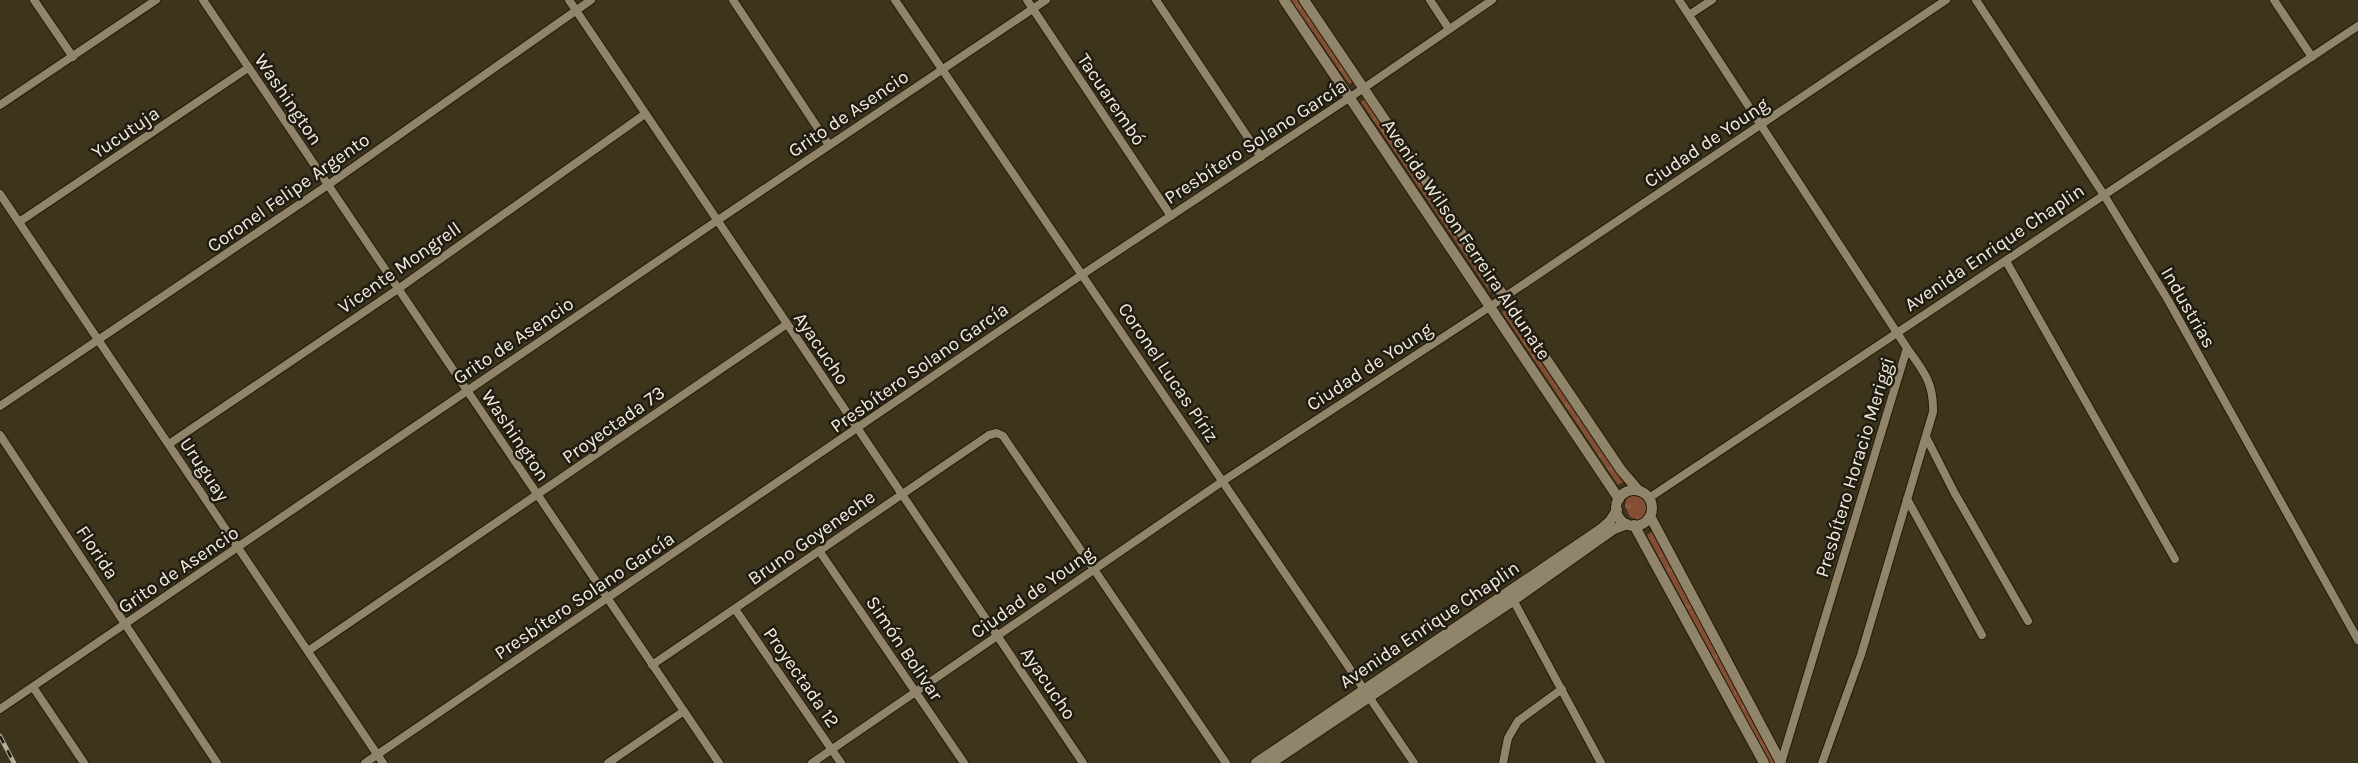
<svg xmlns="http://www.w3.org/2000/svg" width="2358" height="763" font-family="Karla,sans-serif">
<style>
.grass{fill:url(#grass-tufts)}
.lines{fill:none;stroke-linecap:round;stroke-linejoin:round}
.street-casing{stroke:#241b04;stroke-width:10}
.secondary-casing{stroke:#241b04;stroke-width:12}
.street{stroke:#90856b;stroke-width:8}
.secondary{stroke:#90856b;stroke-width:10}
.rail-casing{stroke:#b4ad9c;stroke-width:4.5}
.rail{stroke:#201c12;stroke-width:2.5;stroke-dasharray:8;stroke-linecap:butt}
.labels{text-anchor:middle;stroke-width:5;stroke-linejoin:round;paint-order:stroke}
.street-label{font-size:19px;fill:#f1ebdd;stroke:#201c12}
</style>
<defs>
<pattern id="grass-tufts" width="24" height="20" patternUnits="userSpaceOnUse" patternTransform="scale(1.25)"><rect width="24" height="20" fill="#844e34"/><path d="M3 7l-1-3M5 7V3M7 7l1-3M15 17l-1-3M17 17v-4M19 17l1-3" fill="none" stroke="#966851"/></pattern>
</defs>
<rect width="100%" height="100%" fill="#3d341c"/>
<path class="grass" d="M1291,0H1299L1354,81L1349,84Z
M1366,98L1495,289L1490,292L1361,102Z
M1507,308L1623,482L1618,485L1502,312Z
M1632,493C1645,495 1652,511 1640,520L1630,517L1625,506L1627,495Z
M1652,532L1777,763H1770L1647,535Z"/>
<g class="lines">
<g class="street-casing">
<path id="street" d="M34,0L73,57
M203,0L719,763
M569,0L1083,763
M733,0L829,145
M895,0L1414,763
M1027,0L1171,216
M1156,0L1261,157
M1430,0L1449,29
M1679,0L1907,348L1781,763
M1976,0L2104,195L2168,300L2358,640
M2274,0L2312,57
M1689,15L1712,0
M0,105L156,0
M0,194L383,763
M19,222L248,68
M2006,261L2175,559
M0,406L328,185L591,0
M0,435L217,763
M1926,437L1954,492L2028,621
M169,444L398,289L645,114
M1649,498L2358,26
M1907,499L1982,635
M820,552L964,763
M1511,596L1601,763
M735,609L841,763
M308,651L787,324
M652,665L989,435L997,433L1003,436L1226,763
M33,687L84,763
M0,709L718,220L1046,0
M365,763L1083,274L1364,88L1492,0
M608,763L684,711
M812,763L1223,481L1491,306L1946,0
M1503,763L1508,738L1518,721L1562,689
M1822,763L1861,655L1933,412C1934,383 1923,370 1907,348"/>
</g>
<g class="secondary-casing">
<path id="secondary" d="M1284,0L1619,499
M1304,0L1621,470L1639,491
M1616 508a18 18 0 1 1 36 0a18 18 0 1 1-36 0Z
M1650,516L1781,763
M1634,525L1764,763
M1256,763L1601,529L1610,521L1617,510
M1271,763L1514,600L1614,529L1627,524"/>
</g>
<use href="#street" class="street"/>
<use href="#secondary" class="secondary"/>
<g class="rail-casing">
<path id="rail" d="M0,736L14,763"/>
</g>
<use href="#rail" class="rail"/>
</g>
<g class="labels">
<g class="street-label">
<text transform="translate(289 99) rotate(56)" y="7">Washington</text>
<text transform="translate(1112 99) rotate(56)" y="7">Tacuarembó</text>
<text transform="translate(848 113) rotate(-34)" y="7">Grito de Asencio</text>
<text transform="translate(125 132) rotate(-34)" y="7">Yucutuja</text>
<text transform="translate(1255 141) rotate(-33)" y="7">Presbítero Solano García</text>
<text transform="translate(1706 142) rotate(-34)" y="7">Ciudad de Young</text>
<text transform="translate(288 192) rotate(-35)" y="7">Coronel Felipe Argento</text>
<text transform="translate(1467 239) rotate(56)" y="7">Avenida Wilson Ferreira Aldunate</text>
<text transform="translate(1994 247) rotate(-34)" y="7">Avenida Enrique Chaplin</text>
<text transform="translate(399 267) rotate(-35)" y="7">Vicente Mongrell</text>
<text transform="translate(2189 307) rotate(60)" y="7">Industrias</text>
<text transform="translate(513 340) rotate(-34)" y="7">Grito de Asencio</text>
<text transform="translate(822 348) rotate(56)" y="7">Ayacucho</text>
<text transform="translate(1369 366) rotate(-33)" y="7">Ciudad de Young</text>
<text transform="translate(919 367) rotate(-35)" y="7">Presbítero Solano García</text>
<text transform="translate(1169 372) rotate(56)" y="7">Coronel Lucas Píriz</text>
<text transform="translate(613 424) rotate(-35)" y="7">Proyectada 73</text>
<text transform="translate(516 435) rotate(56)" y="7">Washington</text>
<text transform="translate(1854 467) rotate(-73)" y="7">Presbítero Horacio Meriggi</text>
<text transform="translate(205 469) rotate(56)" y="7">Uruguay</text>
<text transform="translate(811 537) rotate(-35)" y="7">Bruno Goyeneche</text>
<text transform="translate(98 552) rotate(56)" y="7">Florida</text>
<text transform="translate(178 569) rotate(-34)" y="7">Grito de Asencio</text>
<text transform="translate(1032 592) rotate(-35)" y="7">Ciudad de Young</text>
<text transform="translate(584 595) rotate(-34)" y="7">Presbítero Solano García</text>
<text transform="translate(1429 624) rotate(-34)" y="7">Avenida Enrique Chaplin</text>
<text transform="translate(905 648) rotate(56)" y="7">Simón Bolivar</text>
<text transform="translate(802 677) rotate(55)" y="7">Proyectada 12</text>
<text transform="translate(1049 683) rotate(56)" y="7">Ayacucho</text>
</g>
</g>
</svg>
